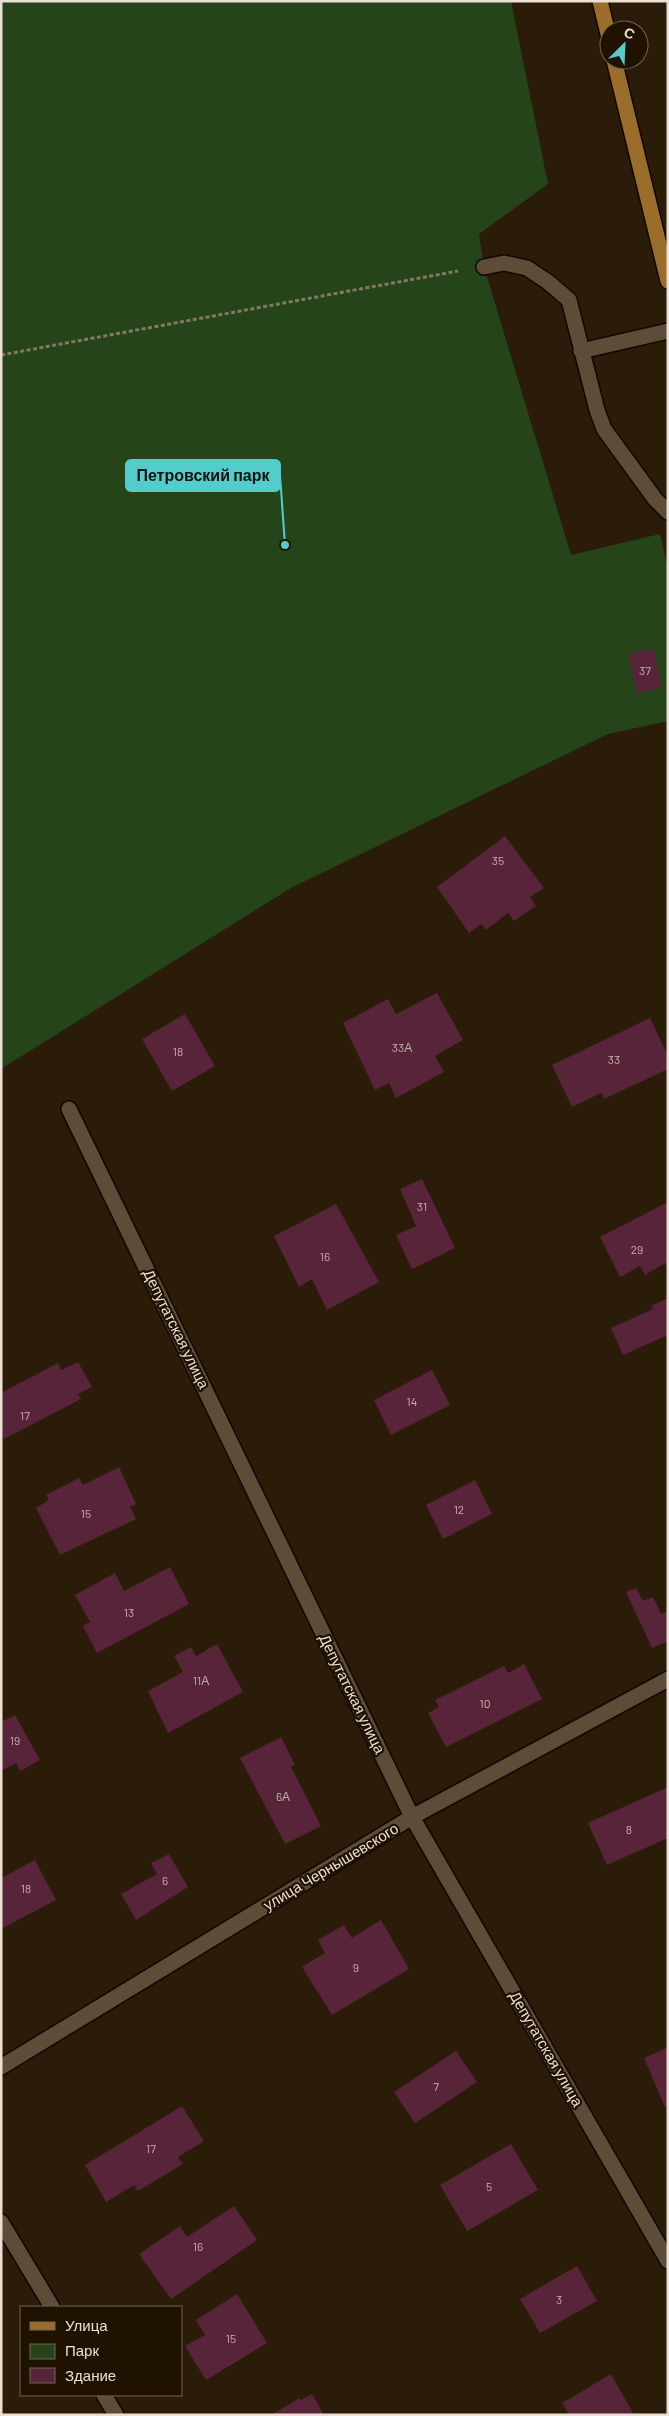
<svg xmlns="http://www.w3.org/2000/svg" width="669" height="2416" font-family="Barlow,sans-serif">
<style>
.green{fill:#25441a}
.building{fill:#58243a}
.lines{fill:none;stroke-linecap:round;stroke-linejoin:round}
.lane-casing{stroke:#120600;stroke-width:18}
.street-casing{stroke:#120600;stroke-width:18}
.primary-casing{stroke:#120600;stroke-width:18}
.path{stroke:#837767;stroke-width:3;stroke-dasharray:4 2.5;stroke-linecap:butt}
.lane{stroke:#5d4c37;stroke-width:15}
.street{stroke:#5d4c37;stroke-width:15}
.primary{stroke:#9a6d2b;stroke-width:15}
.labels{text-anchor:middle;stroke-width:4.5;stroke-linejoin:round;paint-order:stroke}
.number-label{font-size:12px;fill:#c6b1ae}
.street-label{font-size:15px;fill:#eae0d4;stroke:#201201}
.leader{fill:none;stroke:#53cdc9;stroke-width:2}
.callout-dot{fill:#53cdc9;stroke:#201201;stroke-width:2}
.callout{fill:#53cdc9;stroke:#53cdc9;stroke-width:2}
.callout-label{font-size:16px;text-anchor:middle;font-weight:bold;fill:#111}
</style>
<rect width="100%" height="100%" fill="#2a1c08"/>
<path class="green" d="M1,1H511L548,184L479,234L484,267L571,555L660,534L668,569V721L608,734L291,888L1,1069Z"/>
<path class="building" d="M654,649L662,688L637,693L628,654Z
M505,836L544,888L530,897L536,906L514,921L508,913L486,930L481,924L469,933L437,887Z
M437,993L463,1040L435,1056L444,1072L396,1098L389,1083L375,1090L343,1023L388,999L396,1014Z
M185,1014L215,1066L172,1091L142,1039Z
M650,1018L668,1056V1069L604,1099L601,1093L572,1107L552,1065Z
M422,1179L455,1248L412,1269L396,1235L416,1226L400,1189Z
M668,1202V1268L665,1263L645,1275L640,1266L620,1277L600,1237Z
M336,1204L379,1282L327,1310L312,1279L299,1287L274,1236Z
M668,1298V1335L623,1355L611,1328L653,1309L651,1306Z
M78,1362L92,1387L78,1394L81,1399L4,1439L1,1433V1389L3,1392L58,1363L61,1370Z
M432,1370L450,1405L391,1435L374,1400Z
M119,1467L136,1504L130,1507L136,1519L60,1555L36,1508L49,1500L46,1495L79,1478L83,1485Z
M475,1480L492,1514L443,1539L426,1505Z
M170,1567L189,1604L97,1653L83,1626L90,1622L75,1595L115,1573L124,1591Z
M636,1588L643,1601L653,1597L661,1614L668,1611V1641L652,1648L626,1592Z
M217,1644L243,1692L168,1733L148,1691L183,1672L174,1656L191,1647L196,1656Z
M524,1664L542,1699L446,1747L428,1713L439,1707L435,1700L504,1666L508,1673Z
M15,1715L40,1760L20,1771L16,1763L1,1771V1722Z
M281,1737L295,1765L291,1767L321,1826L285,1844L240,1758Z
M668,1787V1838L607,1865L588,1823Z
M169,1854L188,1887L136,1920L121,1894L157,1874L151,1863Z
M35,1860L56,1900L1,1929V1878Z
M381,1920L409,1969L332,2015L302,1967L325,1953L318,1940L344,1925L352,1938Z
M668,2047V2106L665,2107L644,2058Z
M456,2051L477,2082L415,2123L394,2092Z
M182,2106L204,2141L178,2157L183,2164L138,2191L134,2185L106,2202L85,2165Z
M511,2144L538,2190L467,2231L440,2185Z
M234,2206L257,2240L171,2299L139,2254L180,2226L187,2237Z
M577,2266L597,2301L540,2333L520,2299Z
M237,2294L267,2343L206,2380L185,2346L205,2335L196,2320Z
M611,2374L634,2415H569L562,2403Z
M312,2394L324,2415H271L300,2398L301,2400Z"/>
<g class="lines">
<g class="lane-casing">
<path id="lane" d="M484,267L504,263L527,268L548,282L569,300L597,410L604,429L655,499L668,512
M581,351L668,331"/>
</g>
<g class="street-casing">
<path id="street" d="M69,1109L412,1817L668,2261
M1,2067L412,1817L668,1679
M1,2222L52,2307
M104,2395L116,2415"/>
</g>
<g class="primary-casing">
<path id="primary" d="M600,1L609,38
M614,60L668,281"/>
</g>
<path class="path" d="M1,355L458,271"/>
<use href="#lane" class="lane"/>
<use href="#street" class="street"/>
<use href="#primary" class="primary"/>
</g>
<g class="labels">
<g class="number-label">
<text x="645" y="675">37</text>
<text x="498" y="865">35</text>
<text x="402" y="1052">33А</text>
<text x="178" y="1056">18</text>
<text x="614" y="1064">33</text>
<text x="422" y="1211">31</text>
<text x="637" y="1254">29</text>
<text x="325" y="1261">16</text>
<text x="412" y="1406">14</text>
<text x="25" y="1420">17</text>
<text x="459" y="1514">12</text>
<text x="86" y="1518">15</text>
<text x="129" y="1617">13</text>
<text x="201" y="1685">11А</text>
<text x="485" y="1708">10</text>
<text x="15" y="1745">19</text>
<text x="283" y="1801">6А</text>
<text x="629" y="1834">8</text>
<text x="165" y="1885">6</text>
<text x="26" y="1893">18</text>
<text x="356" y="1972">9</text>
<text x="436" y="2091">7</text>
<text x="151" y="2153">17</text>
<text x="489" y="2191">5</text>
<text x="198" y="2251">16</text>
<text x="559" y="2304">3</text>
<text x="231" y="2343">15</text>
</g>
<g class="street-label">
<text transform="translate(176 1329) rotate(64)" y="5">Депутатская улица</text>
<text transform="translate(352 1694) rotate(64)" y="5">Депутатская улица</text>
<text transform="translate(331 1867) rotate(-31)" y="5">улица Чернышевского</text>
<text transform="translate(546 2049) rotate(60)" y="5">Депутатская улица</text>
</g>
</g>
<path class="leader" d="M285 545L280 475"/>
<circle class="callout-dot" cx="285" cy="545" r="5"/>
<rect class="callout" x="126" y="460" width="154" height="31" rx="5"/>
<g class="callout-label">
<text x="203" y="481">Петровский парк</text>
</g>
<rect width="669" height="2416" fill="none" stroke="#eae0d4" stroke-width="5"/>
<rect x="20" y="2306" width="162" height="90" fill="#201201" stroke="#716455"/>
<rect x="30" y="2322" width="25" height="8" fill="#9a6d2b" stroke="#716455"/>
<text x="65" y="2331" font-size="15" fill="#eae0d4">Улица</text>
<rect x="30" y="2344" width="25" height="15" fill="#25441a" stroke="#716455"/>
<text x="65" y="2356" font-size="15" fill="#eae0d4">Парк</text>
<rect x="30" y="2368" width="25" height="15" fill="#58243a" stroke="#716455"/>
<text x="65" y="2381" font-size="15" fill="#eae0d4">Здание</text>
<g transform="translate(624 45) rotate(24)"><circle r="24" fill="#201201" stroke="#716455"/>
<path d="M0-4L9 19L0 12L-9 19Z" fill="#53cdc9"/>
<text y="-8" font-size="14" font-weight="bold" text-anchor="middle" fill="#eae0d4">С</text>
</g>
</svg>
